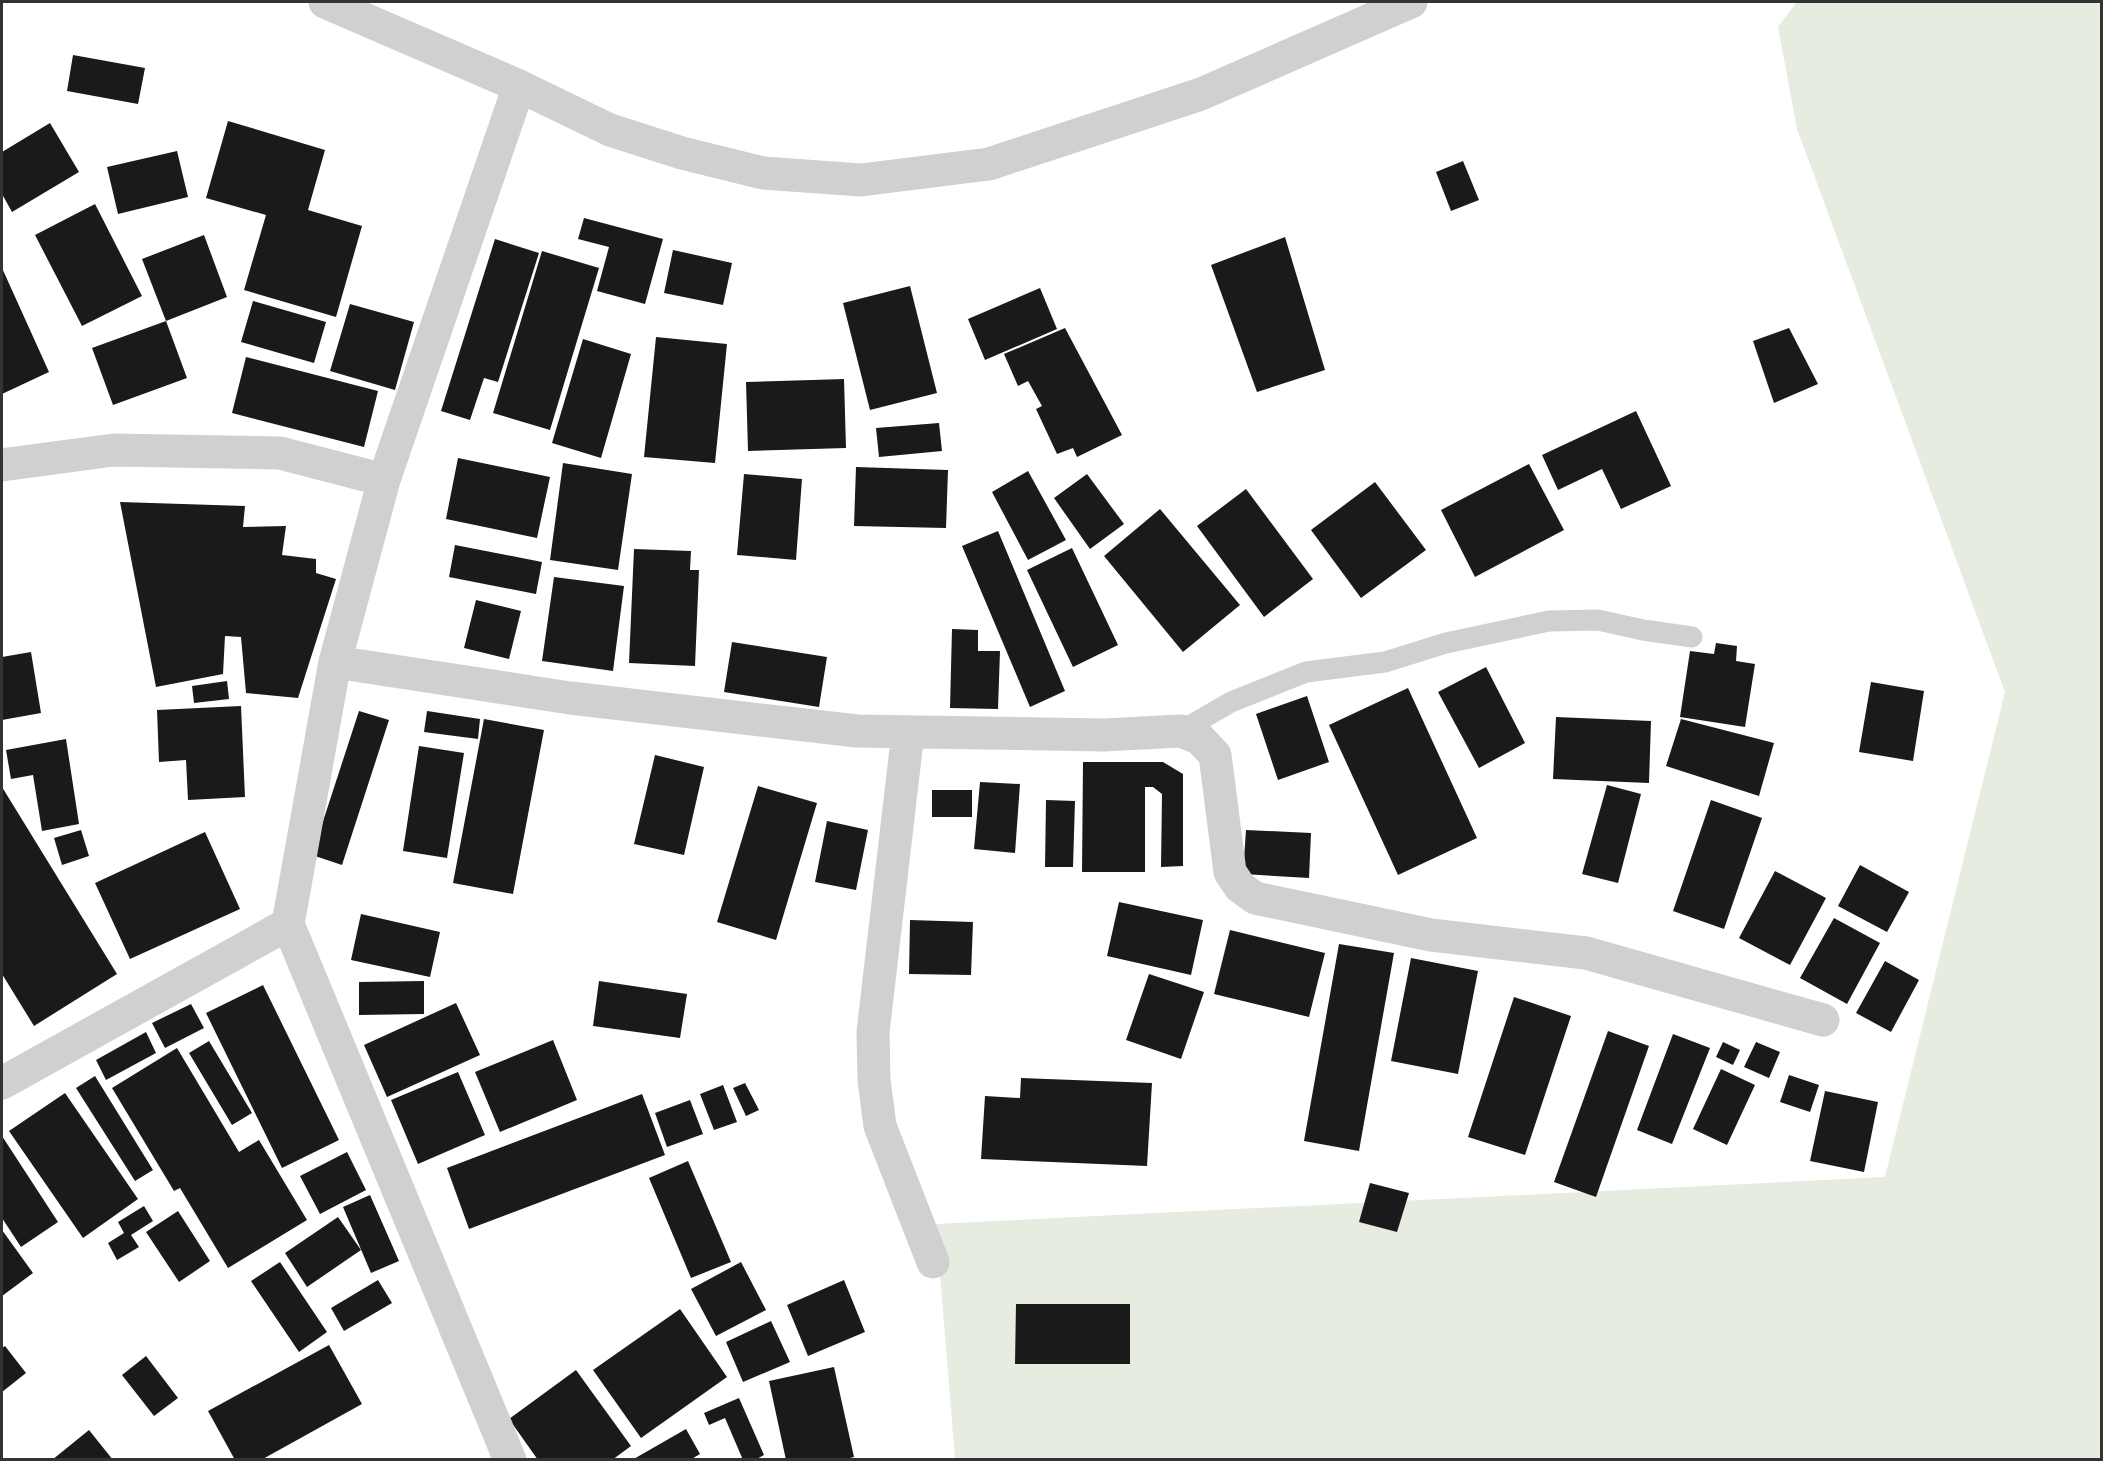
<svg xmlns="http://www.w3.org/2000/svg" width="2103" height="1461" font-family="'Archivo Narrow',sans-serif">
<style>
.green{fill:#e6ecdf}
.building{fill:#1a1a1a}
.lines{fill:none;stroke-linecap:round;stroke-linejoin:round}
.service{stroke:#d0d0d0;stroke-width:21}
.minor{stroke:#d0d0d0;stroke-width:33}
.tertiary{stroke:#d0d0d0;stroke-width:33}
</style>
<rect width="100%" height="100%" fill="#fff"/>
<path class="green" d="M1797,2H2101V1459H955L936,1224L1885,1177L2005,692L1797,129L1778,27Z"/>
<path class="building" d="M73,55L145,68L138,104L67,91Z
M228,121L325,150L308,210L362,226L336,317L244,290L266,215L206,198Z
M50,123L79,172L12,212L2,194V152Z
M177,151L188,197L118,214L107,167Z
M1463,161L1479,200L1451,211L1436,172Z
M95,204L142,296L82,326L35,235Z
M584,218L663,239L645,304L597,291L609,247L578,239Z
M204,235L227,297L166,321L142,259Z
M1285,237L1325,370L1257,392L1211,265Z
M495,239L539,253L498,382L484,378L470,420L441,411Z
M673,250L732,263L723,305L664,293Z
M542,251L599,268L550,430L493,413Z
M2,268L49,372L2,394Z
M910,286L937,393L870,410L843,303Z
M1040,288L1057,329L985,360L968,319Z
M253,301L326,322L314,363L241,342Z
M350,304L414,322L395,390L330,371Z
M166,321L187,378L113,405L92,348Z
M1065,328L1122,435L1077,457L1073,448L1057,454L1036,409L1042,406L1028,381L1018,386L1004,354Z
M1789,328L1818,384L1774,403L1753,341Z
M656,337L727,344L715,463L644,457Z
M583,339L631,354L601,458L552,443Z
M246,357L378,391L364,447L232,413Z
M844,379L846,448L748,451L746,382Z
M1636,411L1671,486L1621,509L1602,469L1558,490L1542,455Z
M939,423L942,451L879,457L876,428Z
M458,458L550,477L537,538L446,519Z
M563,463L632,474L618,570L550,560Z
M1529,464L1564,530L1475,577L1441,510Z
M856,467L948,470L946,528L854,526Z
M1028,471L1066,540L1028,560L992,492Z
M744,474L802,479L796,560L737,555Z
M1087,474L1124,524L1090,549L1054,498Z
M1375,482L1426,550L1361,598L1311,530Z
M1246,489L1313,579L1264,617L1197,526Z
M120,502L245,506L243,527L286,526L282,555L316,559V573L336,579L298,698L246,693L241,637L225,636L223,674L156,687Z
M1160,509L1240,605L1183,652L1104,556Z
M998,531L1065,691L1030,707L962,546Z
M455,545L542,562L536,594L449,577Z
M1072,548L1118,645L1073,667L1027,570Z
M634,549L691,551L690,570H699L695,666L629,663Z
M554,577L624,586L613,671L542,661Z
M476,600L521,611L509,659L464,648Z
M952,629L978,630V651H1000L998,709L950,708Z
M732,642L827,657L819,707L724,692Z
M1716,643L1737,646L1736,661L1755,664L1745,727L1680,717L1690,651L1714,654Z
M31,652L41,713L2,720V657Z
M1486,667L1525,743L1479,768L1438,692Z
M227,681L229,699L194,703L192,686Z
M1871,682L1924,691L1913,761L1859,752Z
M1408,688L1477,838L1398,875L1329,725Z
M1307,696L1329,762L1278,780L1256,714Z
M241,706L245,797L188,800L186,760L159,762L157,710Z
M359,711L389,720L342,865L312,855Z
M427,711L480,719L478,739L424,732Z
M1556,717L1651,721L1649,783L1553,779Z
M484,719L544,730L513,894L453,883Z
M1681,719L1774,743L1759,796L1666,766Z
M66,739L79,824L42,831L33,775L11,779L6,750Z
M419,746L464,753L447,858L403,851Z
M655,755L704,767L684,855L634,844Z
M1083,762H1163L1183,774V866L1161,867L1162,794L1153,787H1145V872H1082Z
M980,782L1020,784L1015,853L974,849Z
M1607,785L1641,794L1618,883L1582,874Z
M758,786L817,803L776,940L717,922Z
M2,787L117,974L34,1026L2,974Z
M932,790H972V817H932Z
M1046,800L1075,801L1073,867H1045Z
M1711,800L1762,818L1724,929L1673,911Z
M827,821L868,830L856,890L815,882Z
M81,830L89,856L62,865L54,838Z
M1246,830L1311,833L1309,878L1243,874Z
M205,832L240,909L130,959L95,883Z
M1860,865L1909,892L1887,932L1838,906Z
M1775,871L1826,898L1790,965L1739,938Z
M1119,902L1203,920L1191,975L1107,956Z
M361,914L440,932L430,977L351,960Z
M1834,918L1880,943L1847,1004L1800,978Z
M910,920L973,922L971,975L909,974Z
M1230,930L1325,953L1309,1017L1214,994Z
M1339,944L1394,953L1359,1151L1304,1141Z
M1411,958L1478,971L1458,1074L1391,1061Z
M1885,961L1919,980L1891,1032L1856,1013Z
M1149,974L1204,992L1181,1059L1126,1040Z
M424,981V1014L359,1015V982Z
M599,981L687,994L680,1038L593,1026Z
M263,985L339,1140L282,1168L206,1013Z
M1514,997L1571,1016L1525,1155L1468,1137Z
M456,1003L480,1055L387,1097L364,1045Z
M191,1004L204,1028L165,1048L152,1023Z
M1608,1031L1649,1046L1596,1197L1554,1182Z
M146,1032L156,1053L106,1080L96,1060Z
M1673,1034L1710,1048L1672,1144L1637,1130Z
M553,1040L577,1100L500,1132L475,1072Z
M209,1041L252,1113L232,1125L189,1053Z
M1723,1042L1740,1050L1733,1065L1716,1057Z
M1756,1042L1780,1052L1769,1078L1744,1067Z
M177,1048L239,1152L259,1140L307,1220L228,1268L180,1188L174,1191L112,1088Z
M1721,1069L1755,1085L1727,1145L1693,1129Z
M458,1072L485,1135L418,1164L391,1100Z
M1789,1075L1819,1085L1810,1112L1780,1102Z
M95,1076L153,1170L135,1181L76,1088Z
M1021,1078L1152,1083L1147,1166L981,1159L985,1096L1020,1098Z
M745,1083L759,1110L746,1116L733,1088Z
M723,1085L737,1122L714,1130L700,1094Z
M1825,1091L1878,1102L1864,1172L1810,1161Z
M65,1093L138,1199L83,1238L9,1131Z
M642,1094L665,1155L469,1229L447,1168Z
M690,1100L703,1134L667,1147L655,1113Z
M2,1136L58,1222L21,1247L2,1218Z
M347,1152L366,1190L320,1214L300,1176Z
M688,1161L731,1262L691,1278L649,1178Z
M1370,1183L1409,1193L1397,1232L1359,1222Z
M370,1195L399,1261L371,1273L343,1207Z
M144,1206L153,1221L131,1235L139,1247L117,1260L108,1243L124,1233L118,1222Z
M178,1211L210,1261L179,1282L146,1232Z
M338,1217L361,1250L307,1287L285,1253Z
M2,1230L33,1273L2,1296Z
M280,1262L327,1332L299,1352L251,1281Z
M741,1262L766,1310L716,1336L691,1289Z
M378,1280L392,1303L344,1331L331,1308Z
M844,1280L865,1332L808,1356L787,1305Z
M1016,1304H1130V1364H1015Z
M680,1309L727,1377L641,1438L593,1370Z
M771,1321L790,1362L743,1382L726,1342Z
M329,1345L362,1404L261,1460H235L208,1411Z
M5,1346L26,1373L2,1392V1348Z
M146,1356L178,1398L154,1416L122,1375Z
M834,1367L854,1457L841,1460H786L769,1381Z
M576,1370L631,1446L612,1460H538L509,1419Z
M739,1398L764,1455L755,1460H743L725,1418L709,1425L704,1413Z
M686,1429L700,1454L690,1460H632Z
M89,1430L113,1460H52Z"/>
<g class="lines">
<path class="service" d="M1181,731L1231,702L1306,672L1385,662L1446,643L1549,621L1598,620L1643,630L1692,637"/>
<path class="minor" d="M2,465L114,450L280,453L384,480
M335,662L570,698L857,731L1104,735L1181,731L1199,738L1215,755L1230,872L1240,887L1255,898L1431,935L1586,953L1823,1020
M908,732L873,1032L874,1080L880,1126L933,1262
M288,924L510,1460
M2,1083L288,924L335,662L384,480L519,86"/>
<path class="tertiary" d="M325,2L519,86L610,130L682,153L763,173L861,180L989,164L1201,94L1411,2"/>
</g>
<rect width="2103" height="1461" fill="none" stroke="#333333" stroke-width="6"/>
</svg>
